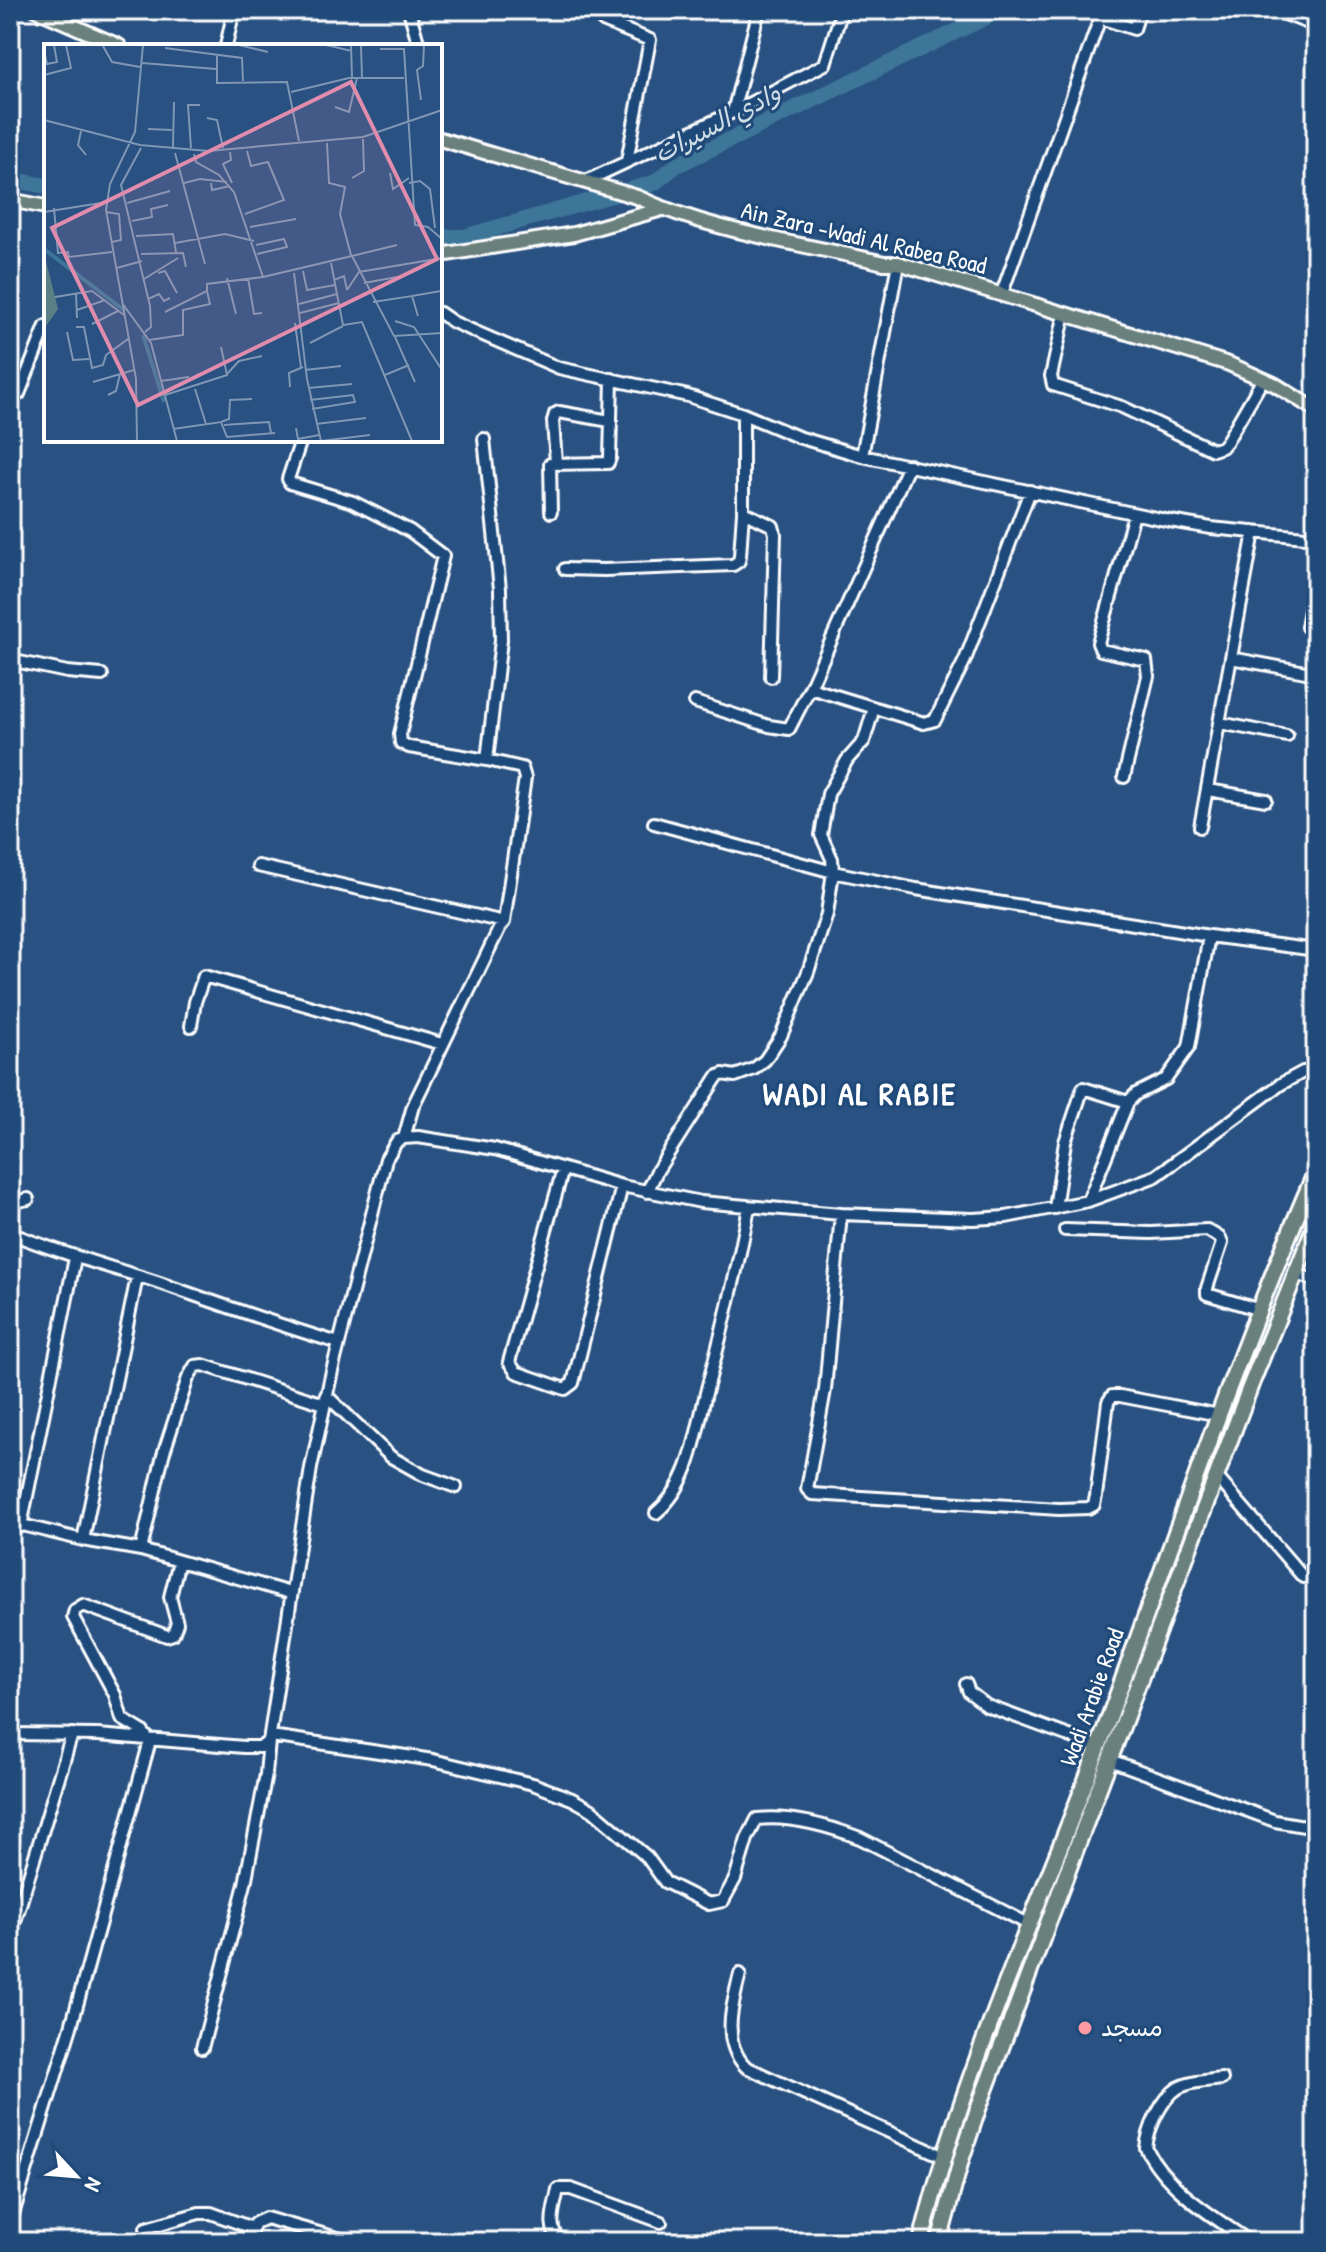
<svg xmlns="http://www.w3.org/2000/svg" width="1326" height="2252" font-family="'Patrick Hand','Playpen Sans Arabic',sans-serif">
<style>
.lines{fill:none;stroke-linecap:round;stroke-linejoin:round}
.river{stroke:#3d7698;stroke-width:16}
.minor-casing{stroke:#fff;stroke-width:16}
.major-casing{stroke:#fff;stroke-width:18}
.highway-casing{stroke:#fff;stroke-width:20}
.minor{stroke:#1f4a7a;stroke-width:10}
.major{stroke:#6a807d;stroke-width:12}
.highway{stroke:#6a807d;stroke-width:14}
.poi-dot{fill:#ff9aa2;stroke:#1f4a7a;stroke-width:3}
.labels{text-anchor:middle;stroke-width:6;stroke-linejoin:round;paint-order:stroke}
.street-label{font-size:24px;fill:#fff;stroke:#1f4a7a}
.poi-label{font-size:24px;fill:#fff;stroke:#1f4a7a;text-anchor:start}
.water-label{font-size:26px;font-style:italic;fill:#cedde5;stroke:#1f4a7a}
.district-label{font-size:32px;font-weight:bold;letter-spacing:2px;fill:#fff;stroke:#1f4a7a}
.inset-river{fill:none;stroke:#3d7698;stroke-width:4}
.inset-road{fill:none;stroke:#7f97b4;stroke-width:2}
.view{fill:#e08cad;fill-opacity:0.15;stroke:#e08cad;stroke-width:4}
.inset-edge{fill:none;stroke:#fff;stroke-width:4}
</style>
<rect width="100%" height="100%" fill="#295182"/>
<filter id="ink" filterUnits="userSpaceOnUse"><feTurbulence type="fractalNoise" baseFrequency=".0125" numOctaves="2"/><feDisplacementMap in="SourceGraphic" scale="16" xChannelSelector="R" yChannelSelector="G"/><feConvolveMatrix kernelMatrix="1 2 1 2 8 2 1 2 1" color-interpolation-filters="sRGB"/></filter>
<g filter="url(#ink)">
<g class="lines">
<path class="river" d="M10,179L46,186
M440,237H464L654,183L677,165L1001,10"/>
<g class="minor-casing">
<path id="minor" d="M409,10L419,46
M608,10L603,21L650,40L627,161
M1275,10L1316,26
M226,46L234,10
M733,112L759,10
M584,182L733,112L825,64L842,10
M1002,293L1100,18L1134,29L1140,10
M440,313L453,322L559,368L688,396L743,414L798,437L862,456L1170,521L1211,528L1316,538
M1065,313L1051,376L1053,385L1122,407L1213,450L1222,447L1227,441L1263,379
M19,394L46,326
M743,414V512L773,526L775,534L771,677
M301,440L288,479L290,483L353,502L410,531L443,556L400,734L401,743L409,747L487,760
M862,456L898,263
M556,463L553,421L555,414L559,412L610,421
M551,512L550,464L608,463L610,458L612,379
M565,569L604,570L733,565L739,561L740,556L743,512
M1307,627L1316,577
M1231,658L1316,674
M10,660L67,672L102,675
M810,688L924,723L935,720L965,660L1030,491
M695,702L769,726L789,729L810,688L909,465
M1220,723L1287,736
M1124,777L1148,676L1146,660L1101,650L1098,643L1134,514
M1208,790L1266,800
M654,823L833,872L916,889L1209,936L1316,950
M1200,827L1254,532
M258,866L504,922
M191,1026L195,1002L204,976L442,1044
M404,1138L413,1106L500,927L504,922L525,778L522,768L487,760L501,640L500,589L484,439
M563,1169L509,1362L516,1372L565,1389L573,1383L622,1186
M647,1192L657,1171L717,1077L723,1074L735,1076L754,1069L765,1060L781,1036L808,972L827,914L833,872L832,859L821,835L828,794L847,760L864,741L874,708
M1088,1201L1128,1102L1136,1094L1166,1079L1189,1047L1209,936
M10,1203L28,1199
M1055,1208L1065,1142L1083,1088L1128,1102
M841,1214L825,1390L807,1489L812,1494L1059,1509L1088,1508L1094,1505L1096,1496L1108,1402L1112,1396H1120L1219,1415
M1065,1230L1151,1233L1207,1230L1220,1238L1222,1243L1207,1288V1294L1260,1310
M10,1233C59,1253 107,1266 157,1282C217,1303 277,1325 339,1343
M1294,1273L1316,1281
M326,1395L391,1457L423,1475L456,1487
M1216,1476L1303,1577
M656,1513C692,1483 696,1431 707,1389C723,1328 738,1268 749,1207
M10,1522L83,1540L141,1550L290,1593
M21,1526L75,1258
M83,1540L137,1277
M141,1550L163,1455L188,1378L195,1366L203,1365L324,1404
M966,1684L969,1692L987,1706L1099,1747
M10,1734L98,1735L244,1747H261L269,1741L311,1468L332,1371L386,1159L397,1141L404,1138L418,1137L495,1149L622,1186L701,1202L841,1214L973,1219L1006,1217L1088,1201L1156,1176L1281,1084L1303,1072L1316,1071
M271,1736L433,1760L533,1784L572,1799L592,1810L647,1857L665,1882L709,1904L723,1901L735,1879L747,1839L757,1819C791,1815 828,1826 860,1838L1030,1925
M1110,1760L1275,1821L1316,1828
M10,1938L72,1734
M740,1974C732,2005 721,2042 746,2067L944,2157
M202,2048L245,1884L266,1774L269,1741
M1222,2079C1208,2081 1190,2081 1178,2088C1161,2099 1148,2129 1146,2148C1166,2189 1214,2217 1250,2242
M10,2224L71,2027L150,1741L142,1731L122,1719L115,1695L73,1617L75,1610L83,1605L167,1636L173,1634L177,1623L170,1597L179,1561
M146,2228L199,2213H211L252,2228
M246,2242L255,2223L266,2218L351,2242
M562,2242C545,2229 555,2207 558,2189H571L661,2222"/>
</g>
<g class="major-casing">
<path id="major" d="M37,10L119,46
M440,139L637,197C714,233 802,243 884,263H898L1229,364L1274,384L1316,410
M10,200L46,207
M440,255L574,234L662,209"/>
</g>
<g class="highway-casing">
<path id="highway" d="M921,2242C962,2071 1038,1912 1098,1748C1169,1555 1234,1360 1316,1171
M939,2242L961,2160L978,2109L1250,1387L1316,1223"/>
</g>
<use href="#minor" class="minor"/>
<use href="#major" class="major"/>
<use href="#highway" class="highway"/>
</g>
</g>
<circle class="poi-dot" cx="1085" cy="2028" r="8"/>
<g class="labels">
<g class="street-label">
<text transform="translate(864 238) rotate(13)" y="8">Ain Zara -Wadi Al Rabea Road</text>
<text transform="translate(1092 1697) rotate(-70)" y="8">Wadi Arabie Road</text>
</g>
<g class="poi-label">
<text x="1101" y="2036">مسجد</text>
</g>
<g class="water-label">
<text transform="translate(717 123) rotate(-28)" y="9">وادي السيرات</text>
</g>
<g class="district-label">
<text x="860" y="1105">WADI AL RABIE</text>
</g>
</g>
<g transform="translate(44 44)">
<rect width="398" height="398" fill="#295182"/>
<path d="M0,209L14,265L0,285Z" fill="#5a8085"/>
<path class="inset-river" d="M0,205L81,267M99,291L120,358"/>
<path class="inset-road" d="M195,1L224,8M282,1L308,7M307,1L308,34M317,1L318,34M59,2L68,18L96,23M121,4L198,14L199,37M336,5H360L371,181L384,183L398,195M0,7L3,20L13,18L10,1M173,11V39L243,38L255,97M98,19L172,25M0,31L27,24L22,1M247,48L305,34H360M377,56L373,26L379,22L380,1M291,63L305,68L313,34M163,74L173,76L179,104M0,76L96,101L164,107L319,93L398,66M104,85L128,86M37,87L34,101L42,111M283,99L285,139L301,143L296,170L307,211M129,103L130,58M97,104L77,141L106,262L107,283L101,288M147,104L144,61H156M186,108L187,116L179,120L188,139M131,109L161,220M150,110L152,118L175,131L190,148L219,233L308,212L350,292L398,289M346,129L349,145L365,134M308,134L320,127L319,95M140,139L156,135L183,138M167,139L168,146L186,142M365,139L376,137L386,145L391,184M83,159L126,147M10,164L14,209L24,208L25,213L68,208M0,168L63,158M62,168L75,170L77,196L68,198M201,170L240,156L224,118L207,122L203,107M88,177L108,173L107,165L124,161M206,183L252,175M92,192L129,190L132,208M131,199L181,190L210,197M212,201L240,195L243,203L213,210M97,210L139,209L142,223M308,212L353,201M287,219L299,281L318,278L368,397M73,224L98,217M259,227L263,246L291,241M114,229L121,227L133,249M250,229L263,335L277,397M183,234L192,270M204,234L210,270L218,269M100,235L134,214M290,236L300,232L303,246M320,239L353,233M303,246L315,228L398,214M32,250L33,274M368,252L397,247M11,253L48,247L80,271M104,255L115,250L120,257L126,254M329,258L368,252L374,272M78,259L107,299L133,397M255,260L293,250M33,266L61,256M121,268L163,247V240L219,233M256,269L295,259M351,277L370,283L398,326M251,279L257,324M48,280L74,267M32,283H40L48,324L59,321L62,311L84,295M23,288L29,316L45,315M351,293L371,338M105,296L139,291V266L166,260L163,247M266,299L299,282M261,326L297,322M183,330L195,317L218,312M341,331L365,321M117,337L145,333M49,338L90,326M246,343L245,329L259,323M264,344L308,340M151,345L162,380M64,351L72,347L76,330M121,351L183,331L177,303M266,356L309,351L311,358L268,365M177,378L185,375L186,356L208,355M272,380L322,374M180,381L225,378L227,389M252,384L254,395L275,391M129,385L177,378L183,393L231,389M93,397L92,335L62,166L66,140L91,88L99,1M277,397L326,391"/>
<path class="view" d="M307,38L393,215L94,361L8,184Z"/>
<rect width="398" height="398" class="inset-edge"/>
</g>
<rect width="1326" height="2252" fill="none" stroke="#1f4a7a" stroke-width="40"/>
<rect x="20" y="20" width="1286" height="2212" fill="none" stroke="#fff" stroke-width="3" filter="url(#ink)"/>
<g transform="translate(76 2176) rotate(116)" stroke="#1f4a7a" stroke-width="6" paint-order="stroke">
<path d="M0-6L14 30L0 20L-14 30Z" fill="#ffffff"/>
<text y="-12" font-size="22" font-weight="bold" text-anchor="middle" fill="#ffffff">N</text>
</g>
</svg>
